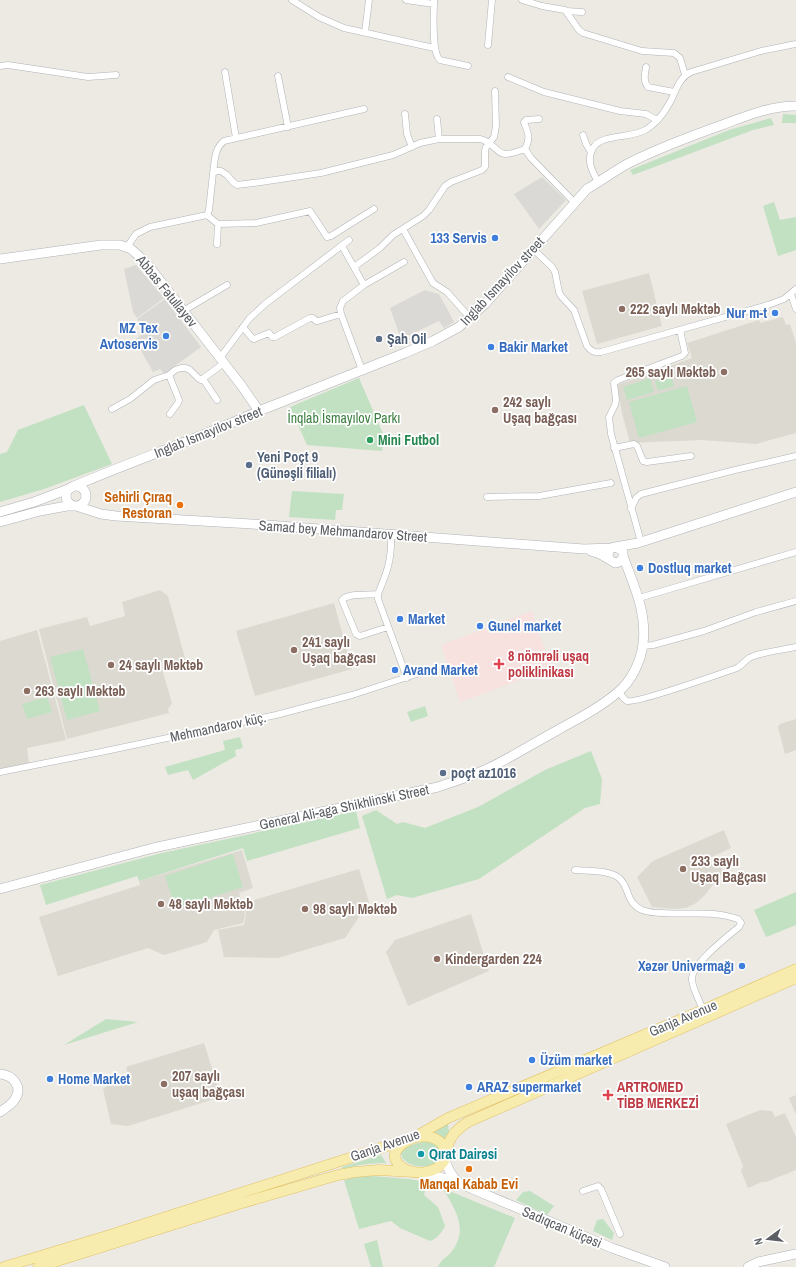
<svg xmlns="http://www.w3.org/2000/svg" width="796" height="1267" font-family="'Archivo Narrow',sans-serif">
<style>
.industrial{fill:#dbd9d5}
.education{fill:#dcd9d1}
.medical{fill:#f8e2e0}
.green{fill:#c1e1c2}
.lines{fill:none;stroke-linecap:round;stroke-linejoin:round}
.street-casing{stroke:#b0b3b7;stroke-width:7}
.secondary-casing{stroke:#afb2b6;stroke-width:10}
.primary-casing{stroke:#e3c165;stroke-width:11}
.street{stroke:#fff;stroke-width:6}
.secondary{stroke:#fff;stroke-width:9}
.primary{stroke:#f7ecad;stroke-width:10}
.shop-dot{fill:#3f7fe0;stroke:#fff;stroke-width:1.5}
.education-dot{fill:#8d6e63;stroke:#fff;stroke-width:1.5}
.service-dot{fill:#5c6f8a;stroke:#fff;stroke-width:1.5}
.leisure-dot{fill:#2e9e5b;stroke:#fff;stroke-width:1.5}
.food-dot{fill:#e8710a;stroke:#fff;stroke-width:1.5}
.health-dot{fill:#e0444e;stroke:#fff;stroke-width:1.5}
.culture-dot{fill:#0f9aa8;stroke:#fff;stroke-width:1.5}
.labels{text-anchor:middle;stroke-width:3.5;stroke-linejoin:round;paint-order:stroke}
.shop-label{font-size:14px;font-weight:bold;fill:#366cbe;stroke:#fff;text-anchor:start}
.street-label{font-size:14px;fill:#5b5e62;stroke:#fff}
.education-label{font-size:14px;font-weight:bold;fill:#785e54;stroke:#fff;text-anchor:start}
.service-label{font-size:14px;font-weight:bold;fill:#4e5e75;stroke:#fff;text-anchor:start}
.park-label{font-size:14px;fill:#3d7f41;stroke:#fff}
.leisure-label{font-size:14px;font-weight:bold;fill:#27864d;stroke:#fff;text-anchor:start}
.food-label{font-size:14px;font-weight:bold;fill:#c56008;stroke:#fff;text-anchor:end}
.health-label{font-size:14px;font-weight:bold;fill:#be3a42;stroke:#fff;text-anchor:start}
.culture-label{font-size:14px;font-weight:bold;fill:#0d838f;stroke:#fff;text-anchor:start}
</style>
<rect width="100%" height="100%" fill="#eceae3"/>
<path class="industrial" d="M542,177L566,200L539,229L514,194Z
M136,265L164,298L137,318L133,312L124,269Z
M425,290L439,294L454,322L444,328L439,321L401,339L390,308Z
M165,299L201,347L164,374L160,369L153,372L135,340L146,331L137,319Z"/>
<path class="education" d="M649,273L662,326L597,344L582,291Z
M783,317L786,325L790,324L796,343V433L756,444L702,440L630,443L622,413L617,385L692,358L687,343L759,320L760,323Z
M160,590L168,596L186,662L162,669L172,703L169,708L168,709L169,713L67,739L39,629L87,617L90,626L125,616L122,602Z
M334,603L352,669L255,696L236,631Z
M37,630L66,740L27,748L29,763L0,769V641Z
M796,719V750L785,754L778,727L780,724L783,723Z
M724,830L731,848L701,862L704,867L718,861L723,872L704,896L696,903L686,908L676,909L652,907L637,877L653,861Z
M242,850L253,888L239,893L245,915L243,923L214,930L207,942L164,955L148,948L58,976L39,917L140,885L139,881Z
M359,869L369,902L345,938L278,958L224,957L218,930L244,925L246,915L244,903Z
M471,914L489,971L408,1006L386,952L395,940Z
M204,1043L221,1097L128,1126L111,1124L103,1089L118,1078L128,1075L126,1067Z
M796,1095V1115L789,1098Z
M760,1110L772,1111L775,1117L785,1113L796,1137V1170L766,1182H762L748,1188L741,1171L743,1166L726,1124Z"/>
<path class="medical" d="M532,611L551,669L460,702L441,645Z"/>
<path class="green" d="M783,114L796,115V123H782Z
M771,118L774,125L753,130L633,175L630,170L729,130Z
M774,202L780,220L796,217V250L778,256L763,206Z
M671,376L674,386L658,391L655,381Z
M359,378L384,436L382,451L307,445L290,407Z
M650,378L654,392L627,400L623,387Z
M687,386L697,422L639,438L629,402Z
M84,405L112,464L44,489L0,502V454L7,452L18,430Z
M292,491L344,494L342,510H336L335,520L289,517Z
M83,649L100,711L67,720L50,657Z
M47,697L52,712L27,719L22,704Z
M425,706L428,716L411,722L407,712Z
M240,737L243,748L235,750L236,756L193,780L188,770L168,775L165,767L225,750L223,741Z
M591,751L602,779L600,804L585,808L479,879L412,898L397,895L387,899L362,816L376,810L397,824L403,822L425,828L478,807L545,770Z
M356,811L360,828L247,861L243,848L139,881L137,876L46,905L40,885L162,853Z
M233,854L243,887L176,909L165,876Z
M796,892V925L766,937L754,910Z
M106,1019L138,1022L64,1045Z
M448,1124L449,1132L444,1139L437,1133L431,1132Z
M428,1141L439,1146C440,1148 441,1152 441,1155C441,1171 404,1170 401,1154C404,1145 419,1143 428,1141Z
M381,1155L386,1163C370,1163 357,1165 343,1169L342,1167Z
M372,1176L409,1179L427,1182L424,1195L438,1207L445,1226C442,1232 437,1239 430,1241L400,1228L391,1221L359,1229L344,1180L356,1177Z
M442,1188L515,1218L494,1267H438C441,1259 448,1257 452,1251C469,1229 455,1208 442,1188Z
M530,1191L554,1206L547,1215L516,1200L523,1192Z
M603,1219L614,1233L612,1240L593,1231L597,1220Z
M377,1240L383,1267H371L364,1244Z"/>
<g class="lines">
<g class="street-casing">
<path id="street" d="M292,0L319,17L344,28L434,48
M406,0L434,4
M434,0C434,13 431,52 440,60L468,66
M522,0L542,6L565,10L579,30L583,33L642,51L674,53L680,58L685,75
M567,11L582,12
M365,32L369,0
M488,45L492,0
M0,66L8,65L88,77L116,75
M646,67C645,74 643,81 648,87L674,92
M225,72L236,138
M278,76L288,127
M508,77L544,92L620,111L646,114L657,120
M405,114L407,134L412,147
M437,119L439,139
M539,119L526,120L524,122C528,133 531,138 525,149L531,158L575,203
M583,135L586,144L591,152
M213,173C215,161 214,149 224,141L364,109
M598,182C592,171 586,160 593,148C602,133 633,139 647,129C656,123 664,113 669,104C676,92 678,78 691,72L761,51L796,44
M207,215L218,224L256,223L310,211L327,237L331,236L374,209
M403,229L433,283L447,292L470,318
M217,244L218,224
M342,246L364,285
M127,247L136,234L150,227L207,215L209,210L213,173L217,171H221L227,175L233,182L237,185L261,182L321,173L393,155L420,143L439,139H480C492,141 498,155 506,154C512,154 519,151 525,149
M533,249L552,267L555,272L559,292L561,296L574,310L587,346C591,351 594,353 601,352L768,305L784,299L796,289
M354,267L380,248L393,235L423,216L429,210L445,186L451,182L482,170L485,167V151L486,147L494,137L496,126L495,91
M791,294L796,309
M183,311L227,285
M243,327L252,338L254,339L269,333L272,337H275L310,318H313L316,321H318L341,314
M220,358L249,319L265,304L349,240
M362,370L341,314L340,308L343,301L364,285L404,262
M169,375L179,400L178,403L170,414
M203,379L217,400
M112,409L130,399L154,380L169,375L175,370L181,368H186L190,370L198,378L201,380L224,363
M614,448L634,444L637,446L643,461L647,462L691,456
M487,497L539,496L611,483
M631,509L636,498L641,494L735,470L796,456
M391,535C392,560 387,572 378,594V599L407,678
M641,542L611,434L609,417L615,405L616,400L614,383L618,380L682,356L685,353L680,330
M378,594C369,595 347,593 342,600L356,634L360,636L388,627
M639,598L796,552
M643,646L653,645L704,631L756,612L796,601
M619,692C621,695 624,699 627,701C636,704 722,673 737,668C742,665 745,661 749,658C761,652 783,650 796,647
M0,772L101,752L276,715L352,695L429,670H433
M575,870C587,871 610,870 619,878C630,887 625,902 642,910C648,912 656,913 663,913C688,915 714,910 738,919L741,923L739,927C728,936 690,965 692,980C693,990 700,1001 703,1010
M583,1191L598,1186L601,1189L620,1234"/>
</g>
<g class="secondary-casing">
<path id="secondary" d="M0,259L101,245H120L131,249L140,257L148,265L241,385L259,411
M74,486C135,460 198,439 259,411L405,353L433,341L459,327L485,304L587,189C601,181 614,171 629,163C659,148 691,136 722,125C746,116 770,106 796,106
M66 496a10 10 0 1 1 20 0a10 10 0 1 1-20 0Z
M0,512L34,502L71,488
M0,522L40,511L67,506H76L101,514L116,516L267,525L584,549L613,548
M615,547L638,543L796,492
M591,551L600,554L615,563C622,562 625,557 622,550L615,547C609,548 607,553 609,559
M0,889L153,848L438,787C455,781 473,776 489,768C512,757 534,743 556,731C577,719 600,708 618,692C631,682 641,661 643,644C647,612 634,586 623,556
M0,1074C13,1075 23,1087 15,1099C12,1105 5,1108 0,1112
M445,1159C447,1169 451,1175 458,1182
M421,1173L447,1179L461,1184L612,1248L665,1267
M748,1267L758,1262L796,1254"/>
</g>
<g class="primary-casing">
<path id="primary" d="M415,1137C420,1137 425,1136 430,1137C444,1140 451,1154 441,1165C431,1174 414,1175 403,1168C384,1154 402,1143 415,1137Z
M446,1154C448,1139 455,1130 468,1122L796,978
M4,1267L110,1235L415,1137L448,1118L703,1010L796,969
M38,1267L242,1203L338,1175L355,1172L378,1170L414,1172"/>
</g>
<use href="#street" class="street"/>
<use href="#secondary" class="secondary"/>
<use href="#primary" class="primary"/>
</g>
<g class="shop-dot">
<circle cx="495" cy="238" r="4"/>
<circle cx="775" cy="313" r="4"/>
<circle cx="166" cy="336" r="4"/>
<circle cx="491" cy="347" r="4"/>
<circle cx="640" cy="568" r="4"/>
<circle cx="400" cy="619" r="4"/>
<circle cx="480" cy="626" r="4"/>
<circle cx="395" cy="670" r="4"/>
<circle cx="742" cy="966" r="4"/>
<circle cx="532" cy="1060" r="4"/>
<circle cx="50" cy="1079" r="4"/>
<circle cx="469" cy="1087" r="4"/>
</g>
<g class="education-dot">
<circle cx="622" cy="309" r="4"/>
<circle cx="724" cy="372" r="4"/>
<circle cx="495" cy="410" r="4"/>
<circle cx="294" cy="650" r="4"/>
<circle cx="111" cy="665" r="4"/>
<circle cx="27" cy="691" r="4"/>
<circle cx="683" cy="869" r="4"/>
<circle cx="161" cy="904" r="4"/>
<circle cx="305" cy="909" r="4"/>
<circle cx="437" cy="959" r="4"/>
<circle cx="164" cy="1084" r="4"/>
</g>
<g class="service-dot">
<circle cx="379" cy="339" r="4"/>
<circle cx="249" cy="465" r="4"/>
<circle cx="443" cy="773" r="4"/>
</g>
<circle class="leisure-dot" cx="370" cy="440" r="4"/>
<g class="food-dot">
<circle cx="180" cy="505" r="4"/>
<circle cx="469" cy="1169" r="4"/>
</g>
<g class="health-dot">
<path d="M497 658h4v4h4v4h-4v4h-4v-4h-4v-4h4z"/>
<path d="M606 1089h4v4h4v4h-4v4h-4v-4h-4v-4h4z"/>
</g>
<circle class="culture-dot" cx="421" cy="1154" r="4"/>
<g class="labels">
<g class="shop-label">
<text x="487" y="243" text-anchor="end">133 Servis</text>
<text x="767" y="318" text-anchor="end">Nur m-t</text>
<text x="158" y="333" text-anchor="end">MZ Tex<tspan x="158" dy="16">Avtoservis</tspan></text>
<text x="499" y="352">Bakir Market</text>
<text x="648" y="573">Dostluq market</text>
<text x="408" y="624">Market</text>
<text x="488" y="631">Gunel market</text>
<text x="403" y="675">Avand Market</text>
<text x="734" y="971" text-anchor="end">Xəzər Univermağı</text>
<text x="540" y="1065">Üzüm market</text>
<text x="58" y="1084">Home Market</text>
<text x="477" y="1092">ARAZ supermarket</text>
</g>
<g class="street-label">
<text transform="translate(502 281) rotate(-47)" y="5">Inglab Ismayilov street</text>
<text transform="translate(167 291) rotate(51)" y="5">Abbas Fətullayev</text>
<text transform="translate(208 432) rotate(-22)" y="5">Inglab Ismayilov street</text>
<text transform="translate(343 531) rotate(4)" y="5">Samad bey Mehmandarov Street</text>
<text transform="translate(218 727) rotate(-12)" y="5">Mehmandarov küç.</text>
<text transform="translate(344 807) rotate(-12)" y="5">General Ali-aga Shikhlinski Street</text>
<text transform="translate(683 1018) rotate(-23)" y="5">Ganja Avenue</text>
<text transform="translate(385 1145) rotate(-19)" y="5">Ganja Avenue</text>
<text transform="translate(562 1227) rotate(23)" y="5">Sadıqcan küçəsi</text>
</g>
<g class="education-label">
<text x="630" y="314">222 saylı Məktəb</text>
<text x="716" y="377" text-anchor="end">265 saylı Məktəb</text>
<text x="503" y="407">242 saylı<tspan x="503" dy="16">Uşaq bağçası</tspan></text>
<text x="302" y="647">241 saylı<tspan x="302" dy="16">Uşaq bağçası</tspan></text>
<text x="119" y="670">24 saylı Məktəb</text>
<text x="35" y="696">263 saylı Məktəb</text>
<text x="691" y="866">233 saylı<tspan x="691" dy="16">Uşaq Bağçası</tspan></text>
<text x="169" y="909">48 saylı Məktəb</text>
<text x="313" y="914">98 saylı Məktəb</text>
<text x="445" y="964">Kindergarden 224</text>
<text x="172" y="1081">207 saylı<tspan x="172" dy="16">uşaq bağçası</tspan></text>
</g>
<g class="service-label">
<text x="387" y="344">Şah Oil</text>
<text x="257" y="462">Yeni Poçt 9<tspan x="257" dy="16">(Günəşli filialı)</tspan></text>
<text x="451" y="778">poçt az1016</text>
</g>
<g class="park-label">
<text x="344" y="423">İnqlab İsmayılov Parkı</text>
</g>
<g class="leisure-label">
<text x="378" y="445">Mini Futbol</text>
</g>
<g class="food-label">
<text x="172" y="502">Sehirli Çıraq<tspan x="172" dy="16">Restoran</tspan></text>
<text x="469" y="1189" text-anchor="middle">Manqal Kabab Evi</text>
</g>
<g class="health-label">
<text x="508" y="661">8 nömrəli uşaq<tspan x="508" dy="16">poliklinikası</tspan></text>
<text x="617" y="1092">ARTROMED<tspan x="617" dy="16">TİBB MERKEZİ</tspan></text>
</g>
<g class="culture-label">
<text x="429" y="1159">Qırat Dairəsi</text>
</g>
</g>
<g transform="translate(768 1239) rotate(255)" stroke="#ffffff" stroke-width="3" paint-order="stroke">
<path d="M0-3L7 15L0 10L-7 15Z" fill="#5b5e62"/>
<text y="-6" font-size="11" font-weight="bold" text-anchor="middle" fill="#5b5e62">N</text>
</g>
</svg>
